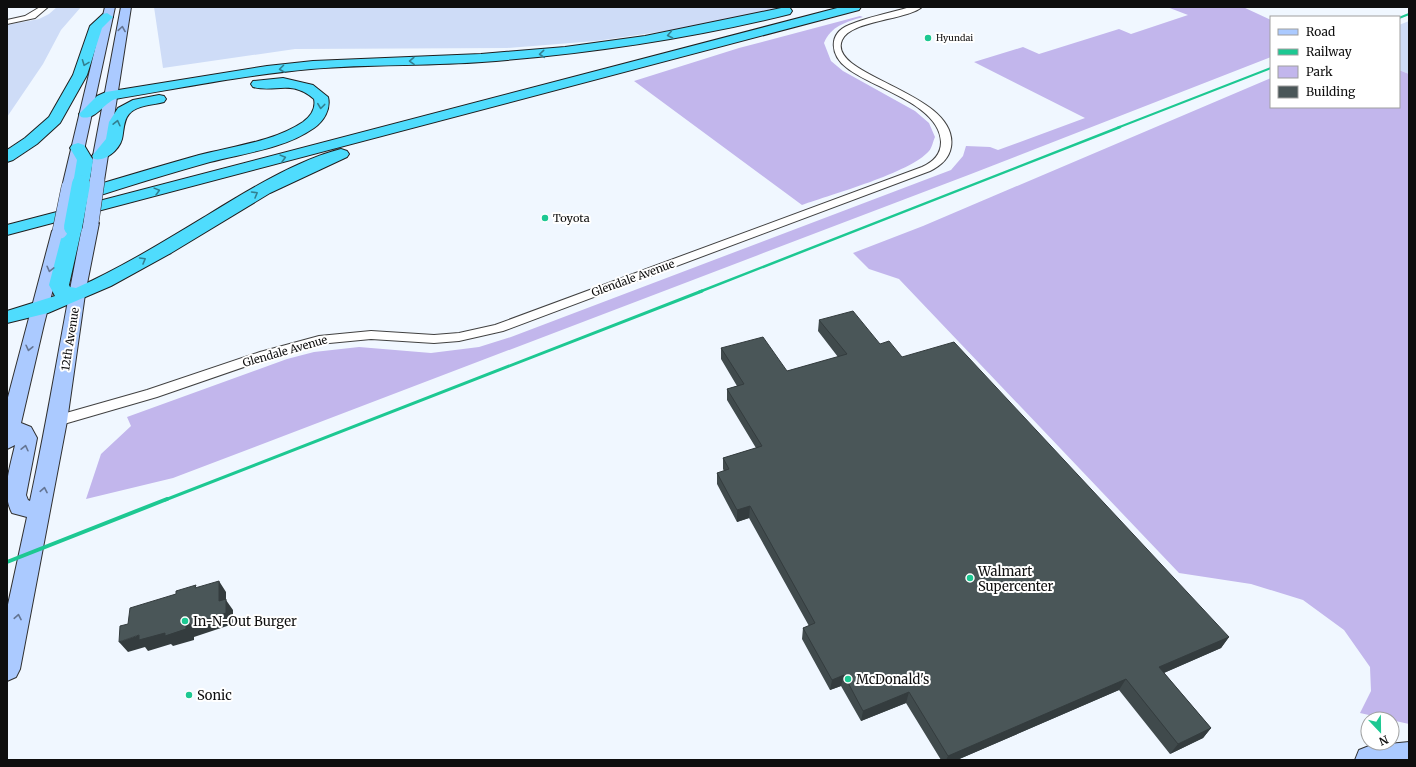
<svg xmlns="http://www.w3.org/2000/svg" width="1416" height="767" font-family="Merriweather,serif">
<style>
.farmland{fill:#cedcf7}
.green{fill:#c2b6ec}
.lines{fill:none;stroke-linecap:round;stroke-linejoin:round}
.street-casing{stroke:#414141;stroke-width:2}
.secondary-casing{stroke:#303030;stroke-width:2}
.highway-casing{stroke:#1f1f1f;stroke-width:2}
.street{fill:#fff;fill-rule:evenodd}
.secondary{fill:#abcaff;fill-rule:evenodd}
.highway{fill:#4fdcfd;fill-rule:evenodd}
.rail-far3{stroke:#1dc892;stroke-width:2}
.rail-far2{stroke:#1dc892;stroke-width:2.5}
.rail-far1{stroke:#1dc892;stroke-width:3}
.rail{stroke:#1dc892;stroke-width:4}
.secondary-bridge-casing{stroke:#303030;stroke-width:16;stroke-linecap:butt}
.highway-bridge-casing{stroke:#1f1f1f;stroke-width:19;stroke-linecap:butt}
.secondary-bridge{stroke:#abcaff;stroke-width:15}
.highway-bridge{stroke:#4fdcfd;stroke-width:18}
.wall{fill:#404a4c}
.shaded-wall{fill:#343c3e}
.building{fill:#4a5658;stroke:#343c3e}
.oneway{stroke:#647593}
.oneway2{stroke:#327f91}
.poi-dot{fill:#1dc892;stroke:#fff;stroke-width:1.5}
.labels{text-anchor:middle;stroke-width:4;stroke-linejoin:round;paint-order:stroke}
.far-poi-label{font-size:9px;fill:#0e0e0e;stroke:#fff;text-anchor:start}
.poi-label{font-size:11px;fill:#0e0e0e;stroke:#fff;text-anchor:start}
.street-label{font-size:11px;fill:#0e0e0e;stroke:#fff}
.near-poi-label{font-size:13px;fill:#0e0e0e;stroke:#fff;text-anchor:start}
</style>
<rect width="100%" height="100%" fill="#f0f7ff"/>
<path class="farmland" d="M57,7H81L61,30L43,64L7,117V25L39,19L49,14Z
M154,7H786L666,31L596,41L507,48L295,49L163,68Z
M1409,21V74L1399,70V25Z"/>
<path class="green" d="M1167,7H1243L1271,20V57L971,174L173,478L86,499L101,454L131,426L127,417L287,359L314,352L359,347L431,353L479,347L511,337L951,170L963,156L966,146L990,147L998,150L1085,118L974,62L1023,47L1039,54L1119,29L1131,34L1188,15Z
M860,16L863,17C846,22 831,26 824,43L831,61L843,71L915,111L929,123L935,137C933,141 932,148 929,151C910,173 832,194 802,205L634,81L739,48Z
M1399,70L1409,74V724L1360,713L1371,691L1370,667L1344,630L1303,600L1251,584L1179,573L899,279L869,269L853,253L923,226L1271,78V107H1399Z"/>
<g class="lines">
<g class="street-casing">
<path id="street" d="M40,7H48L35,18L7,24V20L25,16Z
M910,7H922C907,20 851,20 842,40C826,77 960,92 951,147C949,159 940,166 930,171L503,331L459,341L434,343L371,339L319,344L270,358L157,397L57,426L52,425L50,421L52,417L147,390L260,352L319,336L371,331L434,335L459,333L495,325L922,167C933,162 941,155 941,142C940,104 872,88 847,68C831,56 827,34 849,25C868,17 890,13 910,7Z"/>
</g>
<g class="secondary-casing">
<path id="secondary" d="M105,7H115L76,187L74,190H64L62,187Z
M121,7H131L104,181L102,184H92L90,181L93,156Z
M91,218L96,220L99,223L85,294L67,421L20,669L16,677L7,681V609L27,517L12,513C1,492 10,468 15,445L7,449V401L52,231L55,228H65L68,231L44,324L21,423L31,427L37,438L26,495L28,500L30,501C50,408 64,315 83,223L86,220Z
M1409,742V760H1355L1359,750L1369,746Z"/>
</g>
<g class="highway-casing">
<path id="highway" d="M786,7L790,8L792,11L790,14C689,39 586,54 482,62C426,66 368,64 311,69C245,75 180,88 115,99C103,104 95,121 81,117L79,114L97,96L106,92L267,66L313,61L481,54L565,47L645,36Z
M841,7H861L859,10L7,235V225Z
M107,13L113,17L102,28L87,75L60,123L37,144L13,160L7,162V150L25,138L49,117L73,75L90,26L103,14Z
M283,78L313,85L328,97C331,109 324,121 314,128C284,149 244,153 210,162C167,174 125,187 82,201L76,202L70,201L67,197L70,193C113,180 156,167 199,155C233,146 273,142 303,122C311,116 316,108 314,99C291,79 276,93 253,87L251,84L253,81Z
M159,95L164,96L166,99L164,102C153,105 137,105 129,114C123,121 124,131 122,139C119,150 105,162 94,159L92,156L106,139L109,122L118,108L133,100Z
M78,143L84,145L93,160L89,184L87,188L81,189L75,188L73,184L77,160L70,148L72,145Z
M341,149L347,151L349,154L347,157L270,193L171,253L111,286L48,313L7,323V311L55,296L49,285L64,227L67,223L73,222L79,223L82,227L69,285L70,287L76,288C121,268 163,242 206,216C245,192 297,160 341,149Z"/>
</g>
<use href="#street" class="street"/>
<use href="#secondary" class="secondary"/>
<use href="#highway" class="highway"/>
<path class="rail-far3" d="M1399,18L1409,14
M1117,128L1271,68"/>
<path class="rail-far2" d="M699,292L1120,127"/>
<path class="rail-far1" d="M165,500L702,291"/>
<path class="rail" d="M7,562L167,499"/>
<g class="secondary-bridge-casing">
<path id="secondary-bridge" d="M91,223L97,181
M60,231L69,187"/>
</g>
<g class="highway-bridge-casing">
<path id="highway-bridge" d="M73,227L81,184"/>
</g>
<use href="#secondary-bridge" class="secondary-bridge"/>
<use href="#highway-bridge" class="highway-bridge"/>
</g>
<path class="wall" d="M819,320L880,344L902,357L1229,637L1221,648L1164,673L1211,728L1203,738L1170,754L1119,690L957,760H941L906,703L861,721L841,686L830,690L802,639L803,628L809,626L749,518L737,522L717,484V473L724,471L723,469V458L756,448L727,400V389L737,386L721,359V348L787,371L838,357L818,331Z"/>
<path class="shaded-wall" d="M750,506L749,518L737,522V510Z
M219,581L226,592V600L233,610V624L194,637V640L173,646L171,644L148,651L145,647L128,652L119,642L139,635L186,626L219,601Z
M1229,637L1221,648L1152,678L1159,667Z
M844,675L841,686L830,690L832,680Z
M1126,679L1119,690L957,760H946L948,756Z
M909,692L906,703L861,721L863,711Z
M1211,728L1203,738L1170,754L1178,744Z"/>
<path class="building" d="M853,311L880,344L889,341L902,357L954,342L1229,637L1159,667L1211,728L1178,744L1126,679L948,756L909,692L863,711L844,675L832,680L803,628L815,623L750,506L737,510L717,473L729,469L723,458L762,446L727,389L744,384L721,348L763,337L787,371L847,354L819,320Z
M219,581V601L226,599V613L186,626V629L165,636V633L139,640V635L119,642L120,626L128,624L130,608L176,594V591L196,585L195,588Z"/>
<defs><path id="oneway-chevron" d="M-2-3.5L2.5 0L-2 3.5" fill="none" stroke-width="1.6" stroke-linecap="round" stroke-linejoin="round"/></defs>
<g class="oneway">
<use href="#oneway-chevron" transform="translate(122 29) rotate(-81)"/>
<use href="#oneway-chevron" transform="translate(50 269) rotate(104)"/>
<use href="#oneway-chevron" transform="translate(29 348) rotate(103)"/>
<use href="#oneway-chevron" transform="translate(25 448) rotate(-77)"/>
<use href="#oneway-chevron" transform="translate(44 490) rotate(-79)"/>
<use href="#oneway-chevron" transform="translate(18 617) rotate(-79)"/>
</g>
<g class="oneway2">
<use href="#oneway-chevron" transform="translate(670 35) rotate(169)"/>
<use href="#oneway-chevron" transform="translate(542 54) rotate(175)"/>
<use href="#oneway-chevron" transform="translate(412 61) rotate(178)"/>
<use href="#oneway-chevron" transform="translate(85 63) rotate(111)"/>
<use href="#oneway-chevron" transform="translate(282 69) rotate(173)"/>
<use href="#oneway-chevron" transform="translate(321 106) rotate(97)"/>
<use href="#oneway-chevron" transform="translate(117 123) rotate(-77)"/>
<use href="#oneway-chevron" transform="translate(283 158) rotate(-15)"/>
<use href="#oneway-chevron" transform="translate(157 191) rotate(-15)"/>
<use href="#oneway-chevron" transform="translate(255 194) rotate(-30)"/>
<use href="#oneway-chevron" transform="translate(143 260) rotate(-30)"/>
</g>
<g class="poi-dot">
<circle cx="928" cy="38" r="4"/>
<circle cx="545" cy="218" r="4"/>
<circle cx="970" cy="578" r="4"/>
<circle cx="185" cy="621" r="4"/>
<circle cx="848" cy="679" r="4"/>
<circle cx="189" cy="695" r="4"/>
</g>
<g class="labels">
<g class="far-poi-label">
<text x="936" y="41">Hyundai</text>
</g>
<g class="poi-label">
<text x="553" y="222">Toyota</text>
</g>
<g class="street-label">
<text transform="translate(633 278) rotate(-20)" y="4">Glendale Avenue</text>
<text transform="translate(70 339) rotate(-81)" y="4">12th Avenue</text>
<text transform="translate(285 351) rotate(-16)" y="4">Glendale Avenue</text>
</g>
<g class="near-poi-label">
<text x="978" y="576">Walmart<tspan x="978" dy="15">Supercenter</tspan></text>
<text x="193" y="626">In-N-Out Burger</text>
<text x="856" y="684">McDonald's</text>
<text x="197" y="700">Sonic</text>
</g>
</g>
<rect width="1416" height="767" fill="none" stroke="#0e0e0e" stroke-width="16"/>
<rect x="1270" y="16" width="130" height="92" fill="#ffffff" stroke="#9f9f9f"/>
<rect x="1278" y="29" width="20" height="6" fill="#abcaff" stroke="#9f9f9f"/>
<text x="1306" y="36" font-size="12" fill="#0e0e0e">Road</text>
<rect x="1278" y="49" width="20" height="6" fill="#1dc892" stroke="#9f9f9f"/>
<text x="1306" y="56" font-size="12" fill="#0e0e0e">Railway</text>
<rect x="1278" y="66" width="20" height="12" fill="#c2b6ec" stroke="#9f9f9f"/>
<text x="1306" y="76" font-size="12" fill="#0e0e0e">Park</text>
<rect x="1278" y="86" width="20" height="12" fill="#4a5658" stroke="#9f9f9f"/>
<text x="1306" y="96" font-size="12" fill="#0e0e0e">Building</text>
<g transform="translate(1380 731) rotate(158)"><circle r="19" fill="#ffffff" stroke="#9f9f9f"/>
<path d="M0-3L7 15L0 10L-7 15Z" fill="#1dc892"/>
<text y="-6" font-size="11" font-weight="bold" text-anchor="middle" fill="#0e0e0e">N</text>
</g>
</svg>
